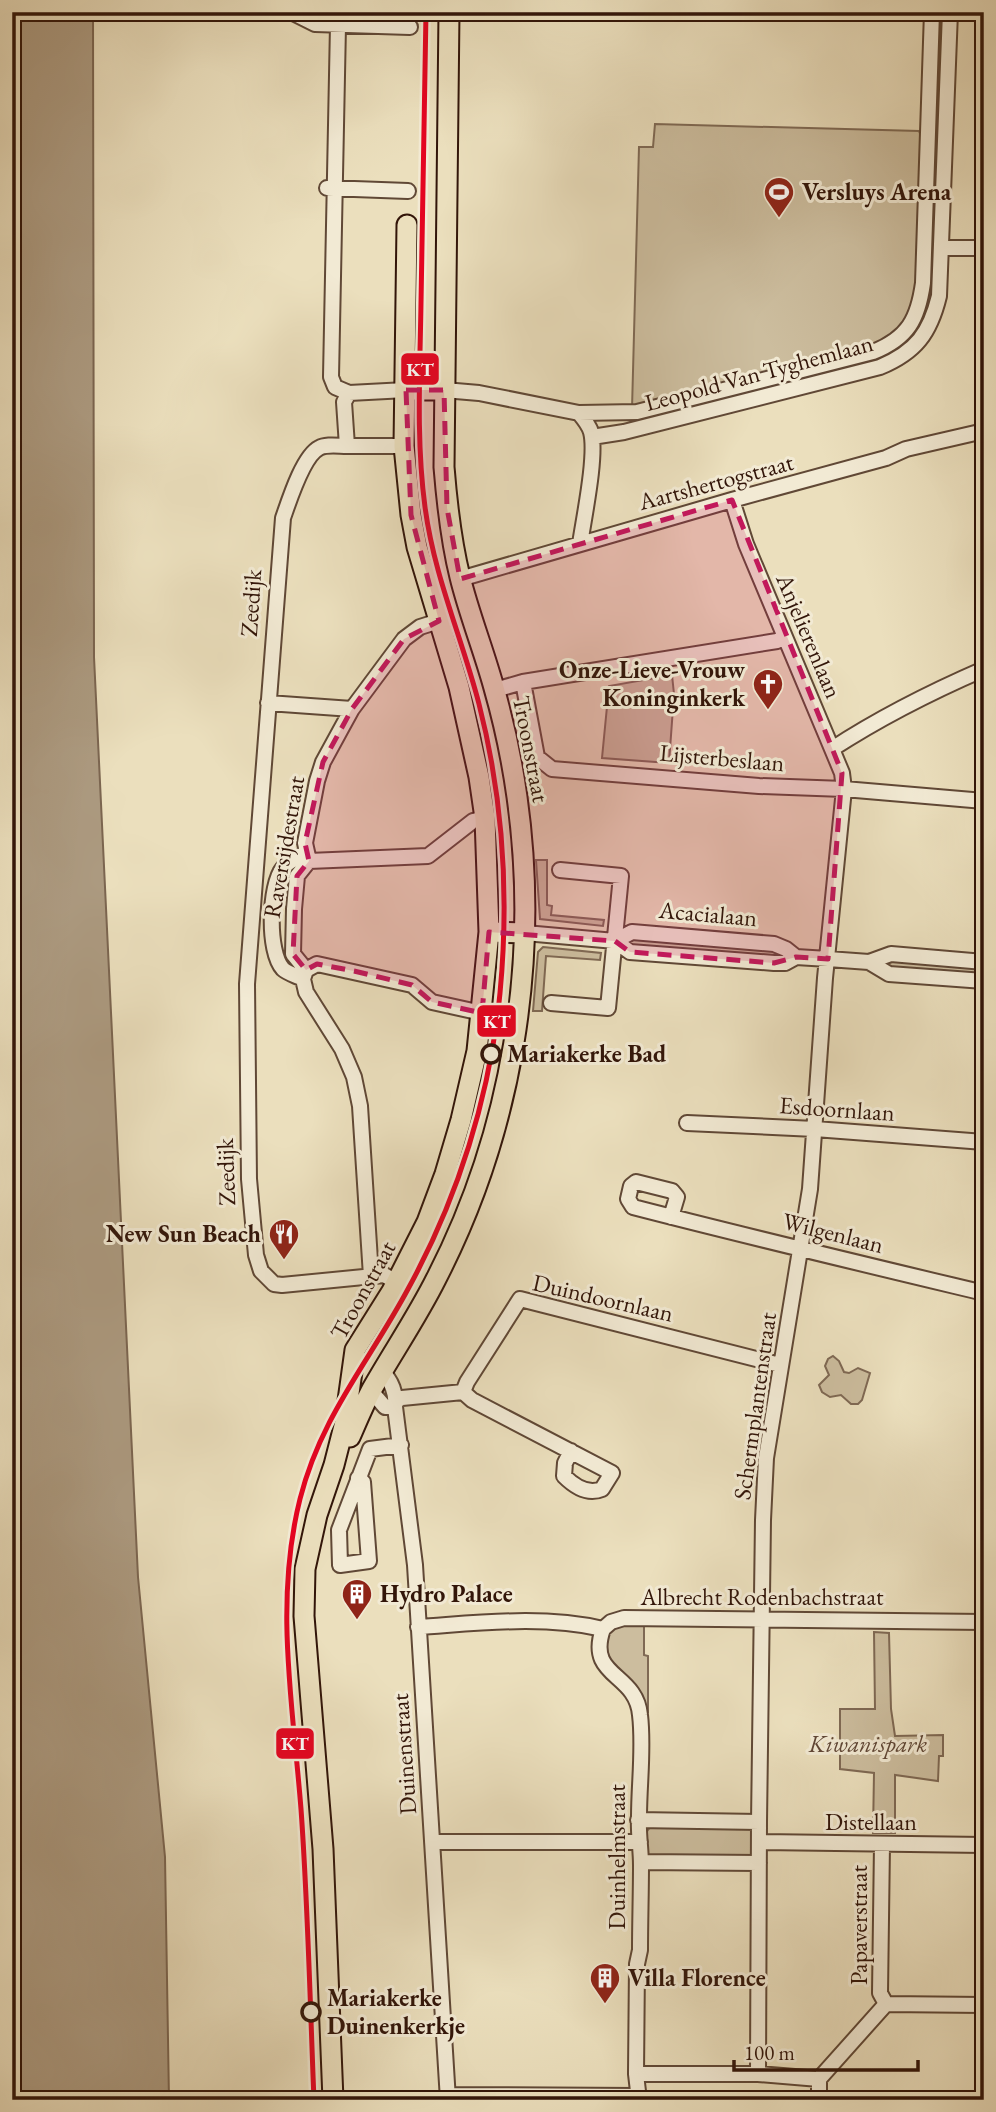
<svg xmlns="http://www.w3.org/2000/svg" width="996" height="2112" font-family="'EB Garamond',serif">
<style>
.green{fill:#ccbd9e;stroke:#7f6954;stroke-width:2}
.water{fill:#ac9a80;stroke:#7b6550;stroke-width:2}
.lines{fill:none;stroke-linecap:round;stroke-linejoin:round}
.minor-casing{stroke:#604836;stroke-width:18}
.major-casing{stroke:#321509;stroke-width:23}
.minor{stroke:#f2ead4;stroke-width:14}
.major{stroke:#ebdfbd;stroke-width:19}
.tram-1-casing{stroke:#f2ead4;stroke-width:10}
.tram-1{stroke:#e40521;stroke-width:5}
.marked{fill:#c2185b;fill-opacity:0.2;stroke:#c2185b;stroke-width:5;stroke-dasharray:14 9;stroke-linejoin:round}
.stop-dot{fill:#f2ead4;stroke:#321509;stroke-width:3.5}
.labels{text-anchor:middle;stroke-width:6;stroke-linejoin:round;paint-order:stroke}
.poi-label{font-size:24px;font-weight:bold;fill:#321509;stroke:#f2ead4;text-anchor:start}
.street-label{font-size:24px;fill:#321509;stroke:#f2ead4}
.stop-label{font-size:24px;font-weight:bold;fill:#321509;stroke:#f2ead4;text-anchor:start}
.park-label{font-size:24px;font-style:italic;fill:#604736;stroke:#f2ead4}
.line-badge{stroke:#f2ead4;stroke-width:2.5}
.badge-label{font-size:19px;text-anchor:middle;font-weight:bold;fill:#fff}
</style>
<rect width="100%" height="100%" fill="#ebdfbd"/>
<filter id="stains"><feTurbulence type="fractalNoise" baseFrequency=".00286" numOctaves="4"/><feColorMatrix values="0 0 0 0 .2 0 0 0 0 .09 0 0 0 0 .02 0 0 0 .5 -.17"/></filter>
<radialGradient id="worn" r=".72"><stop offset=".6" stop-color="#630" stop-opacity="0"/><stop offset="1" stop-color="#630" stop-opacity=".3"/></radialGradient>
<path class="green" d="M655,124L919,131L924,143L916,309L888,342L632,409L639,147H653Z
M672,675L674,694L669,763L602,758L609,686Z
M536,860H547V905L552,906L551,915L604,920L603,926L540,919Z
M631,937L771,949L784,955L781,958L635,948L622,939Z
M543,947L601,953L600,960L546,956L542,1011H533L538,952Z
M884,960L984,968V977L888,969L879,963Z
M833,1356L839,1361L844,1372L849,1373L858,1368L870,1373L862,1400L858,1404H851L841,1395L830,1397L822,1392L819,1385L829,1375L825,1366L828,1359Z
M644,1621V1655L648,1656V1712H642L610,1666L603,1641L615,1625Z
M874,1632L889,1633L891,1709L895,1736L943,1735V1756H939L938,1781L895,1775V1833H873L874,1773L840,1769V1709H875Z
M651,1826L751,1827L753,1831L752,1856L749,1858L649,1856L647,1853L645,1834Z"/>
<path class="water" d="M12,12H93L94,657L138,1577L165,1857L169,2100H12Z"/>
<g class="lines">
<g class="minor-casing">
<path id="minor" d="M291,12L315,24L410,27
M338,25L331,377L335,387L349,393L406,390
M327,188L408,191
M941,248H984
M444,390L479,393L579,413C584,419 589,425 591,432C597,455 584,517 580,544
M349,393L344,402L347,446C338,446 326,444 319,448C303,456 289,501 283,518L247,984L249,1179L256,1255L261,1271L274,1284L282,1285L384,1275L397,1282
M579,413L637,412L873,352C908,338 918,319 923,283L932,12
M592,437L624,432L880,367C916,352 930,333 939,296L950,12
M347,446H404
M732,500L746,544L832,749L842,773L844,789L825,978L810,1189L766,1458L763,1520L759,1822L758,2074
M460,579L732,500L886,458L906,449L984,431
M523,682L537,757L552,769L759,786L844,789L984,801
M495,690L523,682L777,641L785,637
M268,703L352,709
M832,749C881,717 931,692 984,669
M309,861L305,843L317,781L323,762L341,729L352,709L404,639L420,627L439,621
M309,861L428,856L473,821L485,818
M525,933L615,941L630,952L774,963H785L796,957
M615,941L632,932L774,944L786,949L796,957L828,959L869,962L891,954L984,962
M869,962L889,974L984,981
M306,970L303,979L306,992L342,1049L354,1077L360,1106L371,1276
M306,970L317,964L412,985L432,1002L482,1013
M306,970L293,954L294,909L297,876L309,861
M303,979C297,976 287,973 283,969C267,952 269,885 283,868C288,861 298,857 306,853
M551,1003L608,1008L621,876L560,870
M687,1123L815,1129L984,1142
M671,1217L677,1197L672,1191L636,1182L631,1186L628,1199L633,1207C749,1237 867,1265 984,1293
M382,1372C391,1379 397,1395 395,1407L415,1565L448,2100
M371,1391L385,1407H395
M463,1392L467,1382L520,1299L780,1365
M396,1401L402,1398L463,1392L472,1400L612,1473L602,1489C588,1495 574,1486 564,1476L565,1463L571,1451
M358,1478L363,1482L369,1561L340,1565L339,1530L370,1449L401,1445
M418,1627C480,1623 543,1615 603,1629L611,1622L624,1618L984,1622
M603,1629C586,1678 636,1672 640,1715C644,1748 639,1783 639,1817C638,1833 641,1849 641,1865C641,1893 640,1922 640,1950L637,1964L636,2074L639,2100
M638,1820L759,1822
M432,1842H640
M759,1842L984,1845
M882,1844L880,1993L886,2004
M641,1862L759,1863
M636,2074H758L819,2079L886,2004L984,2005
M819,2079V2100
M448,2095L638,2096"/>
</g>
<g class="major-casing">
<path id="major" d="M406,390H444
M489,932L525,933
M350,1437C357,1421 364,1404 372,1389C393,1352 417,1317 436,1279C512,1132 540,961 517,797C512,761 504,723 494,688C484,651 469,614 460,577C451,541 447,504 444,467L449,12
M333,2100L323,1849L304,1616L305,1569L317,1515L334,1465L345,1422L355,1350L392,1291L427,1222L445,1174L461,1120L477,1051L489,932L485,818L479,777L459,687L417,547L411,515L404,446L407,225"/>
</g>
<use href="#minor" class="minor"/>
<use href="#major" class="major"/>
<g class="tram-1-casing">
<path id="tram-1" d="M314,2100C310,2003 308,1906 301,1809C293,1706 274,1602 300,1499C321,1416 369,1362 408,1289C458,1198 490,1096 500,993C509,898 503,798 479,704C462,638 434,576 425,507C416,440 420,371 421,303C422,206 425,109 426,12"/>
</g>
<use href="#tram-1" class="tram-1"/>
</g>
<path class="marked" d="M406,390H444L447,508L460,579L732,500L842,773L828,959L796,957L774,963L630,952L615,941L489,932L482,1013L432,1002L412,985L354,971L317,964L306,970L293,954L297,876L309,861L305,843L323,762L352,709L404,639L439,621L411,515Z"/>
<defs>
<g id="stadium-pin" transform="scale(1.575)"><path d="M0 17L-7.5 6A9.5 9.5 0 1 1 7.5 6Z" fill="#8f2418" stroke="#f2ead4"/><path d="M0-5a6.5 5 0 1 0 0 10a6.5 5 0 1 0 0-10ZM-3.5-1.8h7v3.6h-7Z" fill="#fff"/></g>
<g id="church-pin" transform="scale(1.575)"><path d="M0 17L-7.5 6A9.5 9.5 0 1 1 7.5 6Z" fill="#8f2418" stroke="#f2ead4"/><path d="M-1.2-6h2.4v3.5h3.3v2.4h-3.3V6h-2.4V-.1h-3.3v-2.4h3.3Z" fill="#fff"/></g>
<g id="restaurant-pin" transform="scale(1.575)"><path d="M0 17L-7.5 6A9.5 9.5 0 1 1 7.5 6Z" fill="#8f2418" stroke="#f2ead4"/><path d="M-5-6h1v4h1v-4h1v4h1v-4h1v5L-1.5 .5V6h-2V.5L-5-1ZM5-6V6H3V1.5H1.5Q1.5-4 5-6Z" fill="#fff"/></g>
<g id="building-pin" transform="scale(1.575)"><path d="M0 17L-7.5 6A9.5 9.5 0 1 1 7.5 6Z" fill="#8f2418" stroke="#f2ead4"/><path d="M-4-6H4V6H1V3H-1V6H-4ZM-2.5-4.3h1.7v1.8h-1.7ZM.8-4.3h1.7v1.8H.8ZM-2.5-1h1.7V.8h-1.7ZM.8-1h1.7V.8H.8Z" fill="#fff"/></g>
</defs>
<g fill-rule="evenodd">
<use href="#stadium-pin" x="779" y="192"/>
<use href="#church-pin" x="768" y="684"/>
<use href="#restaurant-pin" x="284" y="1234"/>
<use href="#building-pin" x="357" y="1594"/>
<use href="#building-pin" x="605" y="1978"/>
</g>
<g class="stop-dot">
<circle cx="491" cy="1054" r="9"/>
<circle cx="311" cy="2012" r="9"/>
</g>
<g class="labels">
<g class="poi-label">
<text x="802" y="200">Versluys Arena</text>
<text x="745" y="678" text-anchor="end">Onze-Lieve-Vrouw<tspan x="745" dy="28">Koninginkerk</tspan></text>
<text x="261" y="1242" text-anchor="end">New Sun Beach</text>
<text x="380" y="1602">Hydro Palace</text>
<text x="628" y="1986">Villa Florence</text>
</g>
<g class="street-label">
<text transform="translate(759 373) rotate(-15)" y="8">Leopold Van Tyghemlaan</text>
<text transform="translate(716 482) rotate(-15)" y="8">Aartshertogstraat</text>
<text transform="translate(251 603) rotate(-86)" y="8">Zeedijk</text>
<text transform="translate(809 636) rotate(67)" y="8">Anjelierenlaan</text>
<text transform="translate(531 749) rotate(79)" y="8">Troonstraat</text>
<text transform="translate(722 758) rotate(5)" y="8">Lijsterbeslaan</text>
<text transform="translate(284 847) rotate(-80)" y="8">Raversijdestraat</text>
<text transform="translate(708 914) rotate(5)" y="8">Acacialaan</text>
<text transform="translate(837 1109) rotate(4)" y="8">Esdoornlaan</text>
<text transform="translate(226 1172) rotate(-92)" y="8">Zeedijk</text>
<text transform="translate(833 1233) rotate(14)" y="8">Wilgenlaan</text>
<text transform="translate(363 1290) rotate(-61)" y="8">Troonstraat</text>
<text transform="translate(603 1298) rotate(13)" y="8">Duindoornlaan</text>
<text transform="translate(755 1406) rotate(-82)" y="8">Schermplantenstraat</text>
<text x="762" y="1605">Albrecht Rodenbachstraat</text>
<text transform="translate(404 1754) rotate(-94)" y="8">Duinenstraat</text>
<text x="871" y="1830">Distellaan</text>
<text transform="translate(617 1857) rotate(-90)" y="8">Duinhelmstraat</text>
<text transform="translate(859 1925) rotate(-90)" y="8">Papaverstraat</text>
</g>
<g class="stop-label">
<text x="507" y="1062">Mariakerke Bad</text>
<text x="327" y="2006">Mariakerke<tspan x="327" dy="28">Duinenkerkje</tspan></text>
</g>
<g class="park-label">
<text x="868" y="1752">Kiwanispark</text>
</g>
</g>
<g class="line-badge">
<rect x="400" y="352" width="40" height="34" rx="7" fill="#e40521"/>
<rect x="476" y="1004" width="41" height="34" rx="7" fill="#e40521"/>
<rect x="275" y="1727" width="40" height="33" rx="7" fill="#e40521"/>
</g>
<g class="badge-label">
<text x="420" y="376">KT</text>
<text x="497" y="1028">KT</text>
<text x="295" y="1750">KT</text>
</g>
<rect width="996" height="2112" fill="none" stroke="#ebdfbd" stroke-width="42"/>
<rect x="14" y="14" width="968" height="2084" fill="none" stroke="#321509" stroke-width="3.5"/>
<rect x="21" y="21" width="954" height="2070" fill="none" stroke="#321509" stroke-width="2"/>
<path d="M734 2060v10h184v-10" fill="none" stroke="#321509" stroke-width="3.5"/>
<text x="744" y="2060" font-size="21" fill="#321509" stroke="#f2ead4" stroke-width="5" paint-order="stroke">100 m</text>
<rect width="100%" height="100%" filter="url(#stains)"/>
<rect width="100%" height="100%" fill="url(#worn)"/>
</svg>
